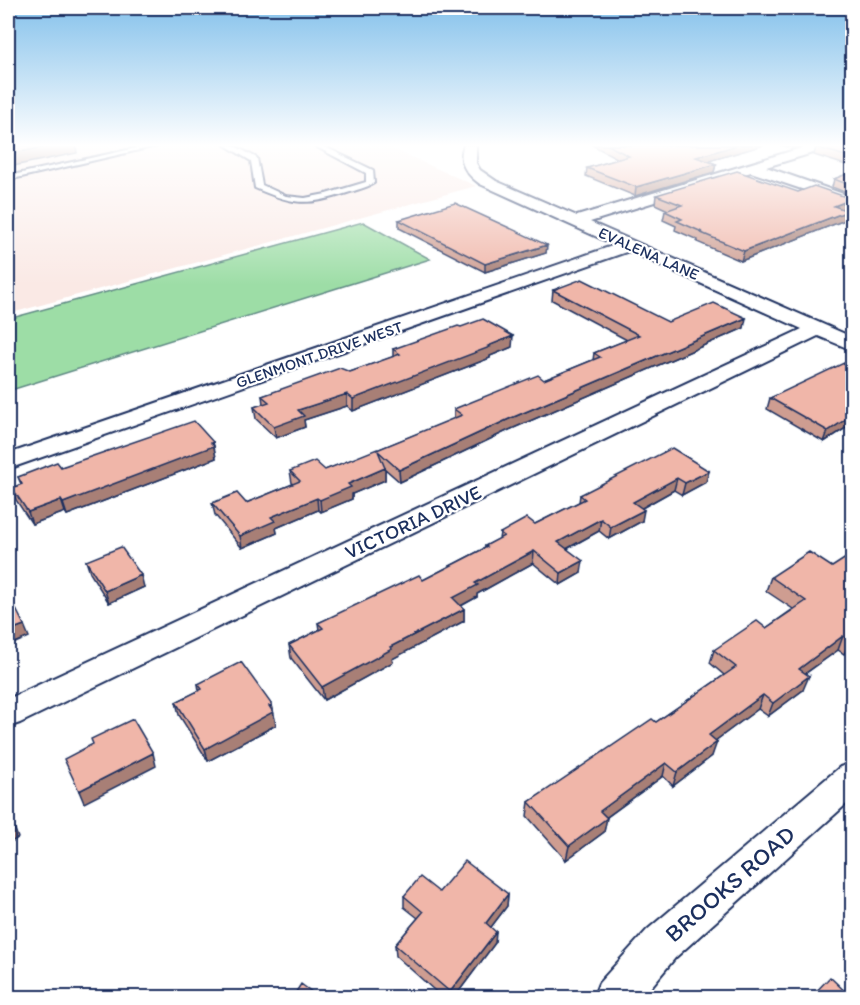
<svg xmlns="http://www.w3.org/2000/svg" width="860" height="1005" font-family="Itim,sans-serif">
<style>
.built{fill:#fae9e5}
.green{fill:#9ddda6;stroke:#5c8682;stroke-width:1.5}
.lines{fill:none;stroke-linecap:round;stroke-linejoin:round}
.lane-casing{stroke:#1b2f5e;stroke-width:4}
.street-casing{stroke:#1b2f5e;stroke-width:4}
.lane{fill:#fff;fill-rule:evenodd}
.street{fill:#fff;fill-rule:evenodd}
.wall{fill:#ce9d91;stroke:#1b2f5e;stroke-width:1.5}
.shaded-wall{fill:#a87f76;stroke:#1b2f5e;stroke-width:1.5}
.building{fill:#f0b6a9;stroke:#1b2f5e;stroke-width:1.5}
.labels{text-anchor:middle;stroke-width:4.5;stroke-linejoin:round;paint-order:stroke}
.far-street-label{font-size:16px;fill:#1b2f5e;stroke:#fff}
.street-label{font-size:20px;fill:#1b2f5e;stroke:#fff}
.near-street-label{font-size:24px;fill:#1b2f5e;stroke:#fff}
</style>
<rect width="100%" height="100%" fill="#fff"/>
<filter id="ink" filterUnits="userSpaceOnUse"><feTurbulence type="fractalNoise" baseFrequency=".0167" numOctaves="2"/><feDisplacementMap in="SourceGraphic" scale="12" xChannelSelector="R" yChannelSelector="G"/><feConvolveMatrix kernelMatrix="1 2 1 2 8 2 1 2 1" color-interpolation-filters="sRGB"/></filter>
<g filter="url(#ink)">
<path class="built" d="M8,145H384L476,186L8,314Z"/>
<path class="green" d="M363,222L430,259L8,391V319Z"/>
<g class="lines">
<g class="lane-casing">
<path id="lane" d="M150,145H161L8,180V176Z
M225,145H233L257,158L262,185L286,196L305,198L326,194L366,182V173L313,145H321L373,170L374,183C366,188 356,190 347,193C308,206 293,205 255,188L251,161Z"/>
</g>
<g class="street-casing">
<path id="street" d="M464,145H476V163L480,170L496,181L577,216L811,145H830L829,148L766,167L852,197V206L751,172L590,222L852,337V350L818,336L20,723L8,727V699L802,329L629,251L8,469V454L615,245L480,184C466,174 457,162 464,145Z
M852,763V799L675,958L642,998H593L599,983L647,930L840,767Z"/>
</g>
<use href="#lane" class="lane"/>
<use href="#street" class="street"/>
</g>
<path class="wall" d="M592,145H764L708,161L716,164L714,172L635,196L586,176L587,168L619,159Z
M781,145H804L792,148Z
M852,145V167L814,155L816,147Z
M852,172V195L832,187L834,179Z
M798,192L850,208L845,210V220L741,261L697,242L698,240L675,230L676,226L663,220L665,211L668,210L655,204L656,195Z
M399,220L547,245L546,253L485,272L399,228Z
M553,290L668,322L744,328L509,430L400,482L385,469V480L352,494V499L321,512L318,510L276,528L277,533L242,548L215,515L212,503H246L293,484L292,483L290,471L325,470L377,450L454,419V409L544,380L593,360L594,353L627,340L552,300Z
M512,347L490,356V358L353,411L347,406L304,420L305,427L276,438L256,419L254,407L263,404L262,396L350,372L393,357V349Z
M852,363V424L824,442L767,409L770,398Z
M213,442L216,458L67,515L65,512L32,524L16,500L12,488L21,484L18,477L61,467Z
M709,471L706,482L682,495L674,490L642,508V521L609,539L599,531L567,549L581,573L560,585L533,563L477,594V597L461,606L464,609V621L392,659L393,662L324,700L291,658L289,645L319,630L318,623L423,580L485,548V546L499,539L500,533L535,524L579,502L580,495Z
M86,561L144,587L109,603L90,573Z
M832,567L852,648L844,654L838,650L805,674L803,690L768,716L758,709L715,741L712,756L673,786L663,776L606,818L604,832L566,860L527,816L529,802L656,722L724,675L710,663L714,650L766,628L793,609L766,591L771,577Z
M198,684L272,705L276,725L208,761L179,715L176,702L199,691Z
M439,892L508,894L507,906L491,927L495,943L454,998H443L396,956L395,945L418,918L404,907V896Z"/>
<path class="shaded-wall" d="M55,145H76L77,153L8,167V154Z
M738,145H764L695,165L696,157Z
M793,145H804L792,148Z
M716,164L714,172L635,196L636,187Z
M852,199L850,208L831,215L834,206Z
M848,211L845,220L741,261L744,251Z
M547,245L546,253L485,272V264Z
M746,318L744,328L509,430L400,482L399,470L509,419Z
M513,336L512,347L490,356V358L353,411V399Z
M347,394V406L304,420L305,427L276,438L274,427L298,410Z
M852,415V424L824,442L828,431Z
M213,442L216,458L67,515L63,503Z
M385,468V480L352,494V499L321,512L320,500L348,484Z
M709,471L706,482L682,495L685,483Z
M677,478L674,490L631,514L633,502Z
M317,498L318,510L276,528L277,533L242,548L240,536L271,517Z
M61,500L65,512L32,524L28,512Z
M644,510L642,521L609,539L611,527Z
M601,519L599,531L557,554L558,542Z
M534,551L533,563L477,594V597L453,610V598L475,583Z
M583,561L581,573L560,585L561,573Z
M141,575L144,587L109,603L105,591Z
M464,609V621L392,659L393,662L324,700L322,687L390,647Z
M24,625L29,637L8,646V631Z
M843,636L838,650L793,682L799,669Z
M852,639V648L844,654L850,641Z
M809,676L803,690L768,716L773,703Z
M763,695L758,709L704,749L709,735Z
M272,705L276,725L208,761L205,749Z
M717,742L712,756L673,786L677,772Z
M153,753L156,766L84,803L79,791Z
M666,763L663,776L597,824L600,811Z
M8,810L18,838L8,844Z
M607,818L604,832L566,860L569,846Z
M508,894L507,906L485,935L486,923Z
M496,932L495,943L454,998H450V992Z"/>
<path class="building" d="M8,145H55L8,154Z
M608,145H738L696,157L716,164L636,187L587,168L629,156Z
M823,145H852V158L816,147Z
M737,171L798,192L814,186L852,199L834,206L848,211L744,251L699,232H702L677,221L682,219L665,211L682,205L656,195Z
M852,172V186L834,179Z
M455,203L547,245L485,264L399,220Z
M582,279L668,322L714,303L746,318L509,419L399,470L378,451L385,468L348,484L351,487L320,500L317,498L271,517L275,521L240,536L212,503L237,493L246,503L300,481L290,471L315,461L325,470L377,449V450L462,415L454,409L538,375L544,380L600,357L594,353L639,335L553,290Z
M483,319L513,336L488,346L490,347L353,399L347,394L298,410L304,416L274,427L254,407L269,402L262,396L340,368L350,372L400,354L393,349L458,326L461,327Z
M848,361L852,363V415L828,431L770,398Z
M194,421L213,442L211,443L214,446L63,503L61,500L28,512L12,488L22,484L18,477L57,462L61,467Z
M672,448L709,471L685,483L677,478L633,502L644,510L611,527L601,519L558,542L583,561L561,573L534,551L475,583L478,585L453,598L464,609L390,647L392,649L322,687L289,645L323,628L318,623L419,575L423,580L487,547L485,546L504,536L500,533L527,518L535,524L585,499L580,495Z
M121,547L141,575L105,591L86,561Z
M809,552L832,567L852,554V639L850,641L843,636L799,669L809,676L773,703L763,695L709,735L717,742L677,772L666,763L600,811L607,818L569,846L529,802L652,719L656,722L736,667L714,650L757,621L766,628L806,601L771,577Z
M12,601L24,625L8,631V603Z
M241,662L272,705L269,706L273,712L205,749L176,702L202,689L198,684Z
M133,719L153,753L79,791L64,759L93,744L91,739Z
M8,815L12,826L8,828Z
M465,861L508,894L486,923L496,932L450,992L395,945L423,912L404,896L420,877L439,892Z
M830,977L852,998H810Z
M301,984L320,998H292Z"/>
</g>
<linearGradient id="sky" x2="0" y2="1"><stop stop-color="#84c1eb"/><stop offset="0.51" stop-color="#fff"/><stop offset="1" stop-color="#fff" stop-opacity="0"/></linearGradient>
<rect width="860" height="285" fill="url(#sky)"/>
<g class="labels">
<g class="far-street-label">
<text transform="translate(649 253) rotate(24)" y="6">EVALENA LANE</text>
<text transform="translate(319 354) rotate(-19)" y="6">GLENMONT DRIVE WEST</text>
</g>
<g class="street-label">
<text transform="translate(413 522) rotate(-25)" y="7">VICTORIA DRIVE</text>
</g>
<g class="near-street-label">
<text transform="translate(730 884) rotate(-41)" y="8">BROOKS ROAD</text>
</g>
</g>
<rect width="860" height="1005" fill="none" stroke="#fff" stroke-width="30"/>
<rect x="15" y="15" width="830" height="975" fill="none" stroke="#1b2f5e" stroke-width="2" filter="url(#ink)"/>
</svg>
